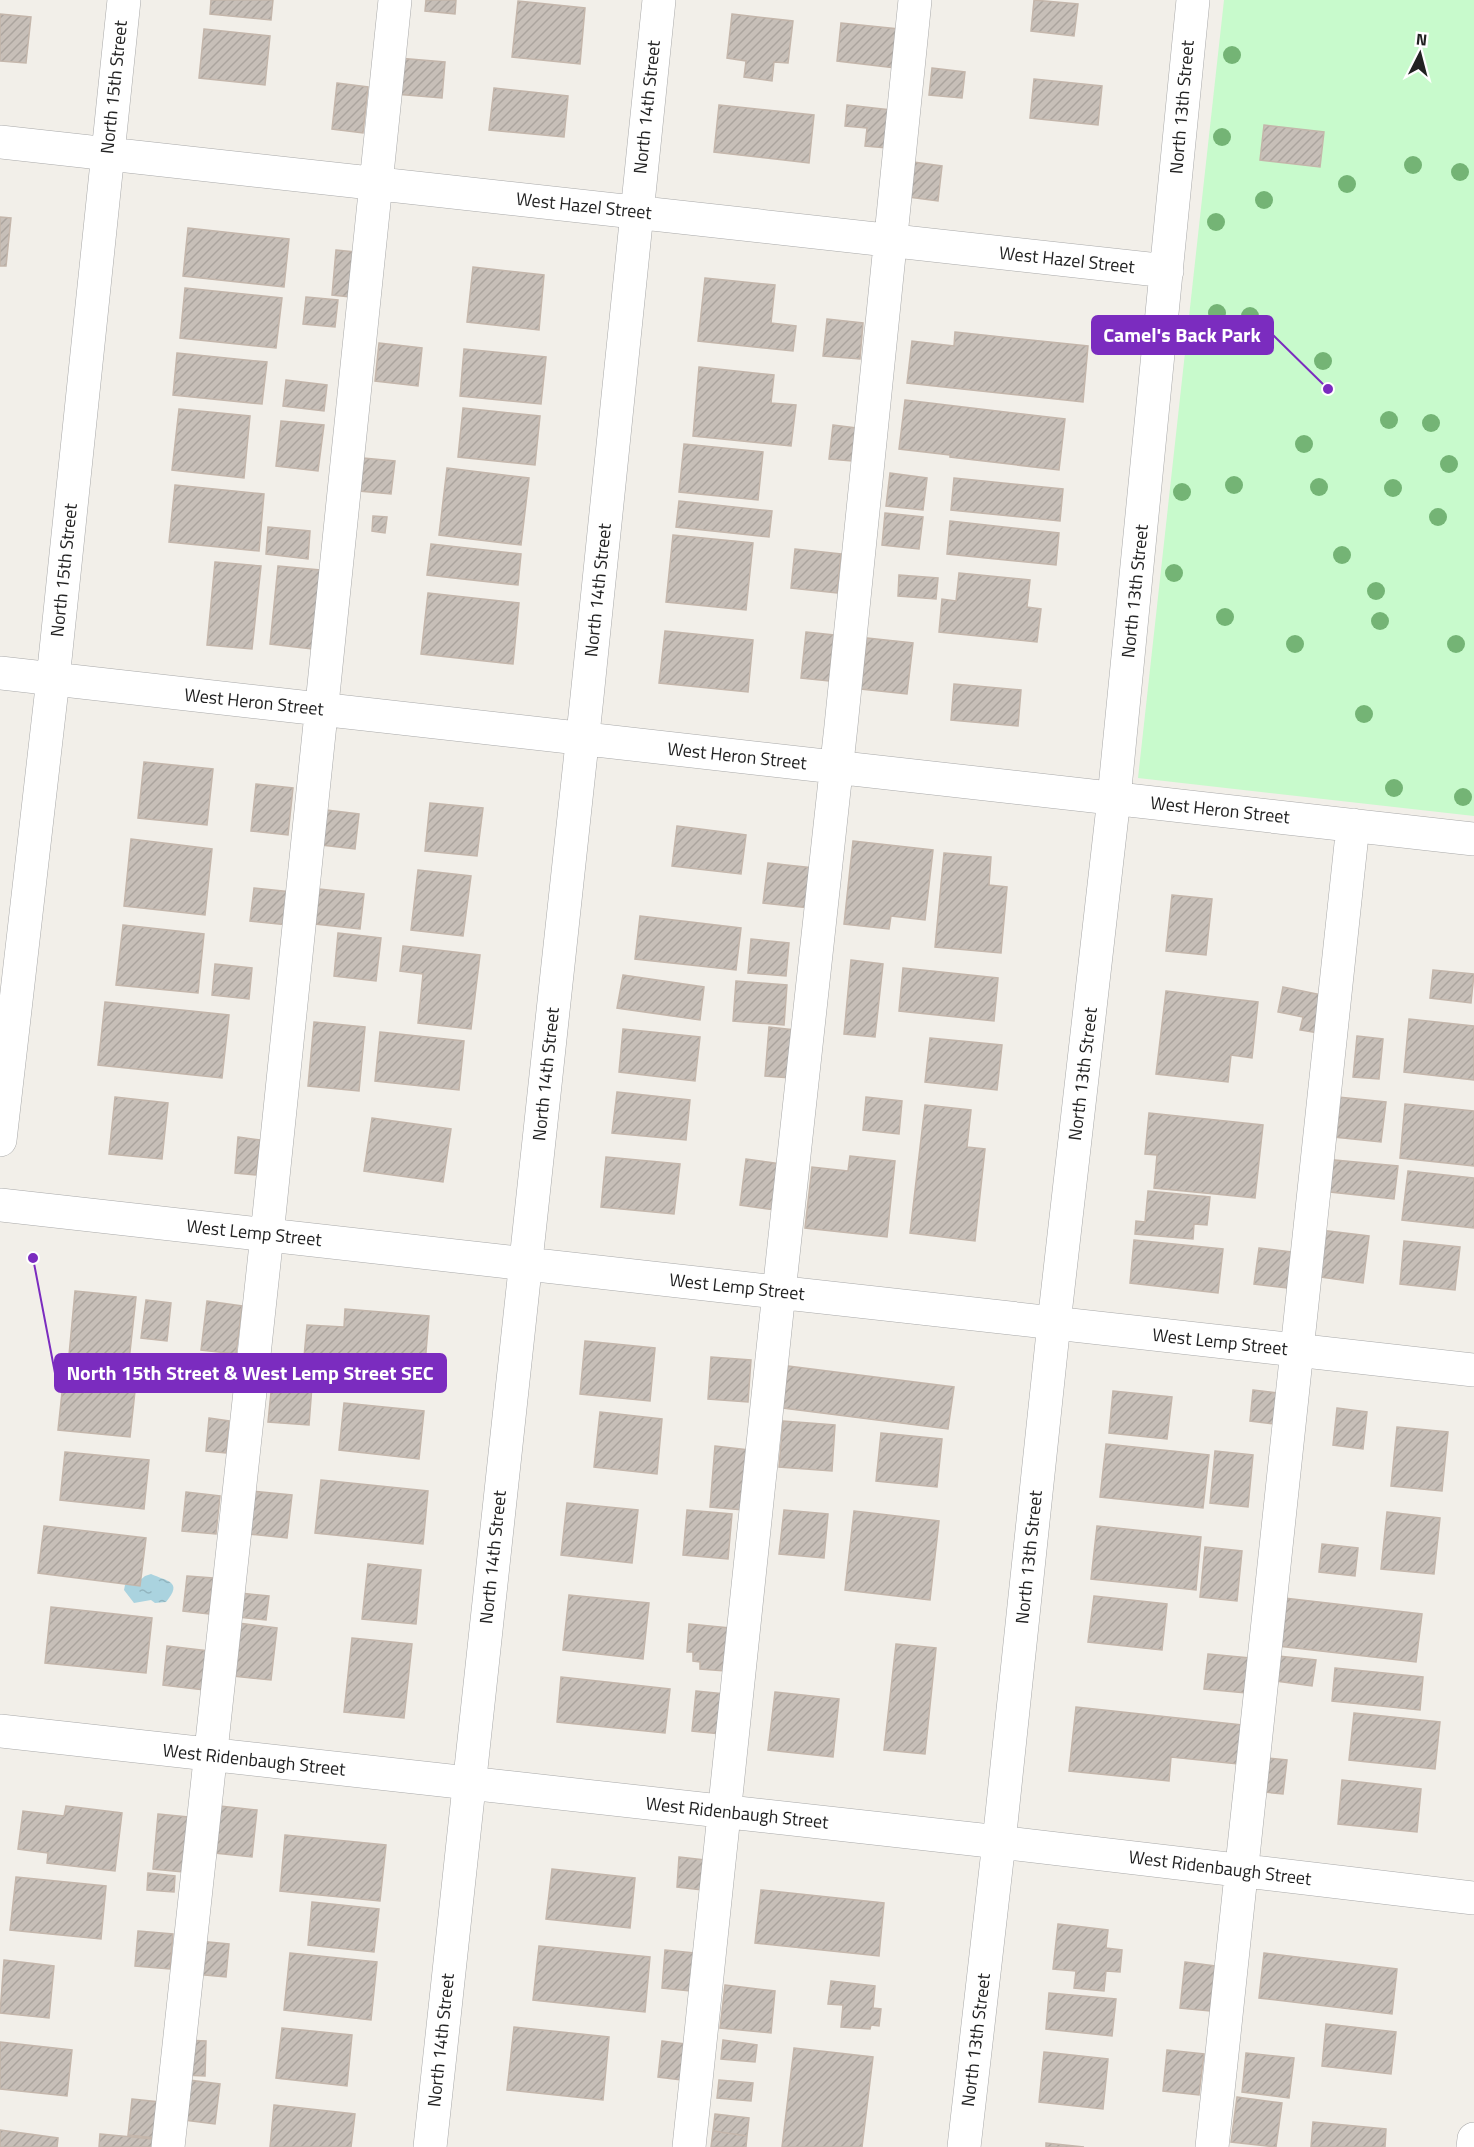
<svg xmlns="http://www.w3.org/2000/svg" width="1474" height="2147" font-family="'Titillium Web',sans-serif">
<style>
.park{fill:#c8facc}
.water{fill:url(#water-ripples)}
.building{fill:url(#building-hatch);stroke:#c4b6ab;stroke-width:1.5}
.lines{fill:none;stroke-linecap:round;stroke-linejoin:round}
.minor-casing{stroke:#a9a9a9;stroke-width:34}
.minor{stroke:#fff;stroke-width:33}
.tree{fill:#74b475}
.labels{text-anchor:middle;stroke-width:5;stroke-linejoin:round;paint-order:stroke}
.street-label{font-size:18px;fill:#222;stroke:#fff}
.leader{fill:none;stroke:#7b2cbf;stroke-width:2}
.callout-dot{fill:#7b2cbf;stroke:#fff;stroke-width:2}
.callout{fill:#7b2cbf;stroke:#7b2cbf;stroke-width:2}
.callout-label{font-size:20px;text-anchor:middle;font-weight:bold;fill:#fff}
</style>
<defs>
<pattern id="water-ripples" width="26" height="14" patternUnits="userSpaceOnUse" patternTransform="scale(1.5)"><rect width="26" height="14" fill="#aad3df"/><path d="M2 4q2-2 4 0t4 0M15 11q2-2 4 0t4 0" fill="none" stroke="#92b5bf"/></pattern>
<pattern id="building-hatch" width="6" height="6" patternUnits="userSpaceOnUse" patternTransform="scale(1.5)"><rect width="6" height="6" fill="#c7bfb8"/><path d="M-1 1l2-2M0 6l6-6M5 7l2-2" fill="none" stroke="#aba49e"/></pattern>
</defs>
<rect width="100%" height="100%" fill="#f2efe9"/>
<path class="park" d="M1224,0H1474V816L1138,778Z"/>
<path class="water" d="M151,1574C166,1581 184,1581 166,1602L155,1603L151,1600L134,1603L124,1590L125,1585L130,1582H138L145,1576Z"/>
<path class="building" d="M211,0H273L271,20L210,14Z
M426,0H456L455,14L425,11Z
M1034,0L1078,4L1074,36L1031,31Z
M518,1L585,8L580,64L512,57Z
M0,14L31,17L26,63L0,61Z
M732,14L793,21L788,63L774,62L772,81L744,77L746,61L727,58Z
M841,23L899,29L895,68L837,61Z
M204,29L270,36L265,85L199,78Z
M398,58L445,62L442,98L395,94Z
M932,68L965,72L962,98L929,95Z
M1034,79L1102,86L1098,125L1030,118Z
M337,83L368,87L363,133L332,129Z
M494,88L568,96L564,137L489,130Z
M719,105L814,115L809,163L714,152Z
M847,105L891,110L887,148L865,146L867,128L845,126Z
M1264,125L1324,132L1320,167L1260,160Z
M906,161L942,166L938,201L901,196Z
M0,217L11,218L6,266H0Z
M188,228L289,239L284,287L183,276Z
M336,250L355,252L350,297L332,295Z
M473,267L544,275L539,330L467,322Z
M705,278L775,285L771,323L796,326L793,351L698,341Z
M185,288L282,298L276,348L180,338Z
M306,297L338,300L335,327L303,324Z
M827,319L863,323L860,359L823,356Z
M955,332L1088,346L1083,402L907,383L912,341L954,346Z
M379,343L422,348L418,386L375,381Z
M464,349L546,357L541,404L460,396Z
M177,353L267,362L262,404L173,395Z
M699,367L774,375L771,403L796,405L791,446L693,436Z
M286,380L327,385L324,411L283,406Z
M905,400L1065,419L1059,470L950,457V455L899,449Z
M463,408L540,416L535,465L458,457Z
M179,409L250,416L244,478L172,470Z
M281,421L324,425L318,471L276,466Z
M833,425L856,428L852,461L829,459Z
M684,444L763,452L758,500L679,492Z
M363,458L395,461L391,494L359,491Z
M447,468L529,478L521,545L439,535Z
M890,473L927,478L923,510L886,506Z
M954,478L1063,489L1060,521L951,510Z
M175,485L264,494L259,551L169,542Z
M679,501L772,511L769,537L676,527Z
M885,513L923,517L919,549L882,545Z
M373,516L387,517L385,533L372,531Z
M950,521L1059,533L1056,565L947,554Z
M268,527L310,531L308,559L266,554Z
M673,535L753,543L746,610L666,602Z
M431,544L521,554L518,585L427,575Z
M795,549L841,554L837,593L791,588Z
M215,562L261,566L252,649L207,645Z
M278,566L320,570L312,649L270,644Z
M959,573L1030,580L1027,607L1041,609L1037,642L939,632L942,599L956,601Z
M899,575L938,578L936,599L898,596Z
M428,593L519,603L513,664L421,654Z
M665,631L753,640L748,692L659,683Z
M806,632L834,635L829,681L801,678Z
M867,638L913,643L907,694L861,689Z
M954,684L1021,690L1018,726L951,720Z
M144,762L213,769L207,825L138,818Z
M256,784L293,788L288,835L251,831Z
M430,803L483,808L477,856L425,851Z
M318,809L359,814L355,849L313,844Z
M677,826L746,835L741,874L672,866Z
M131,839L212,849L205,915L124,906Z
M853,841L933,850L925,920L891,916L889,929L844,924Z
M944,853L991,857L989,885L1007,887L1001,953L935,947Z
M768,863L814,868L810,908L763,903Z
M418,870L471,876L463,936L411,930Z
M254,888L292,892L288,925L250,921Z
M310,888L364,894L360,929L306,923Z
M1172,895L1212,899L1206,955L1166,951Z
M640,916L741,928L736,970L635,959Z
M123,925L204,934L198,993L116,985Z
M338,933L381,938L376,981L334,976Z
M751,939L789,943L786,976L748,973Z
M403,946L480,955L471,1029L418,1023L423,974L400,971Z
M851,960L883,964L875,1037L844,1034Z
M215,964L252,968L249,999L212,995Z
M903,968L998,978L994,1021L899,1011Z
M1433,970L1474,974L1471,1003L1430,998Z
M623,975L704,987L700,1020L617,1008Z
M736,981L787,985L784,1025L733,1021Z
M1283,987L1327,996L1318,1033L1300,1030L1303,1017L1278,1012Z
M1166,991L1258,1002L1252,1058L1231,1055L1228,1082L1156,1074Z
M105,1002L229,1015L222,1078L98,1065Z
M1409,1019L1474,1026V1080L1404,1072Z
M314,1022L365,1027L359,1091L308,1086Z
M769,1027L795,1030L791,1078L765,1076Z
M623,1029L700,1037L695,1081L619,1072Z
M380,1032L464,1041L459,1090L375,1081Z
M1357,1036L1383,1039L1379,1079L1353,1077Z
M930,1038L1002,1045L997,1090L925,1082Z
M617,1092L690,1100L686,1140L612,1133Z
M115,1097L168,1103L162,1159L109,1154Z
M866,1097L902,1101L899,1134L863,1130Z
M1338,1097L1386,1102L1381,1142L1334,1137Z
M1405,1104L1474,1111V1166L1400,1158Z
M925,1105L971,1110L967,1147L985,1149L975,1241L910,1233Z
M1149,1113L1263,1125L1255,1198L1154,1188L1157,1155L1145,1154Z
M372,1118L451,1129L443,1182L364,1171Z
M238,1137L260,1140L256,1175L235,1173Z
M850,1156L895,1161L887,1237L805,1228L812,1167L848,1171Z
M606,1157L680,1164L674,1214L601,1207Z
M746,1159L781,1164L775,1210L740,1205Z
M1324,1159L1398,1166L1394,1199L1321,1191Z
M1408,1171L1474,1178V1228L1402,1220Z
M1148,1191L1210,1197L1207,1225L1194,1224L1193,1239L1135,1234L1136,1221L1145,1222Z
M1320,1230L1369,1236L1363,1283L1314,1276Z
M1134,1240L1223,1249L1218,1293L1130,1283Z
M1404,1241L1460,1247L1455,1290L1400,1284Z
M1259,1248L1291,1252L1287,1288L1254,1284Z
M75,1291L136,1297L129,1361L69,1355Z
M146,1300L171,1303L167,1341L141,1338Z
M207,1301L242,1306L236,1354L201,1350Z
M345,1309L429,1316L423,1388L302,1378L307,1325L344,1327Z
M585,1341L655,1348L650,1401L580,1394Z
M711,1357L751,1360L748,1402L708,1399Z
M788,1366L954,1387L948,1429L783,1408Z
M64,1374L136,1382L130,1437L58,1430Z
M272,1382L312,1386L309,1425L268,1422Z
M1253,1390L1277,1393L1274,1424L1250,1421Z
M1113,1391L1172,1397L1167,1439L1109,1433Z
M344,1403L424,1411L419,1459L339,1450Z
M1337,1408L1367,1412L1363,1449L1333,1445Z
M600,1412L662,1419L657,1474L594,1467Z
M209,1418L229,1421L226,1453L206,1451Z
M783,1421L835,1425L832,1471L779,1467Z
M1397,1427L1448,1432L1442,1491L1391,1486Z
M881,1433L942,1439L937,1487L876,1481Z
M1106,1444L1209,1455L1203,1508L1100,1497Z
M715,1446L749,1450L743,1510L710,1507Z
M1215,1451L1253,1455L1248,1507L1210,1503Z
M65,1452L149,1460L144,1509L60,1500Z
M321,1480L428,1491L423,1544L315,1533Z
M252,1491L292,1495L287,1538L248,1534Z
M186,1492L220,1496L216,1534L182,1531Z
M567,1503L638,1510L632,1563L561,1555Z
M687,1510L732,1514L728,1559L683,1555Z
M784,1510L828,1514L824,1558L779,1554Z
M854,1511L939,1521L930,1600L845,1590Z
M1387,1512L1440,1518L1434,1574L1381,1569Z
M44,1526L146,1538L140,1586L38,1573Z
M1097,1526L1201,1537L1196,1590L1091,1579Z
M1322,1544L1358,1548L1355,1576L1319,1572Z
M1205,1547L1242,1551L1237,1601L1200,1597Z
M368,1564L421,1570L416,1624L362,1619Z
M187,1576L213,1578L209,1614L183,1611Z
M231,1592L269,1596L266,1620L229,1616Z
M569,1595L649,1603L643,1659L563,1650Z
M1094,1596L1167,1604L1162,1650L1088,1642Z
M1284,1598L1422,1614L1416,1662L1278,1646Z
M51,1607L152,1618L146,1673L45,1663Z
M230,1622L277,1628L271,1680L224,1675Z
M689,1624L730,1628L725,1671L700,1669V1662L693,1661V1652H687Z
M352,1638L412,1644L404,1718L344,1712Z
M896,1644L936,1648L925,1754L884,1750Z
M167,1646L209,1651L204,1690L163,1685Z
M1208,1654L1250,1658L1246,1693L1204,1689Z
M1278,1656L1316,1660L1312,1686L1276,1681Z
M1335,1668L1423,1677L1420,1710L1332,1701Z
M561,1677L670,1689L665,1733L557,1722Z
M696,1691L735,1695L731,1735L692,1731Z
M775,1692L839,1699L833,1757L768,1750Z
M1076,1707L1242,1725L1238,1764L1171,1757L1169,1781L1069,1771Z
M1354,1713L1440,1722L1435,1769L1349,1760Z
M1258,1757L1287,1760L1283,1794L1254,1791Z
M1342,1780L1421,1789L1417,1832L1338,1824Z
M211,1805L257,1810L252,1857L205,1852Z
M66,1806L122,1813L115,1871L47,1863L48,1853L18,1849L23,1811L64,1816Z
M158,1814L188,1817L183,1872L153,1869Z
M285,1835L386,1845L380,1901L280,1891Z
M679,1857L705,1860L702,1890L677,1887Z
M552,1869L635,1878L630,1928L546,1919Z
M148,1873L175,1876L174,1892L147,1890Z
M16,1877L106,1886L101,1939L10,1930Z
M761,1890L884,1903L879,1956L755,1943Z
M312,1902L379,1909L374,1952L308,1945Z
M1058,1924L1108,1930L1106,1948L1122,1950L1120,1972L1106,1971L1104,1991L1074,1988L1076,1971L1053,1969Z
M138,1931L173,1934L170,1969L135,1966Z
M198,1941L229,1944L226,1977L194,1974Z
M539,1946L650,1957L645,2012L533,2000Z
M665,1950L694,1953L690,1991L662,1988Z
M290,1953L377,1962L371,2020L284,2010Z
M1264,1953L1397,1969L1392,2014L1259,1998Z
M4,1960L54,1966L49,2018L0,2013Z
M1185,1962L1215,1966L1210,2011L1180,2008Z
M831,1981L875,1986L873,2008L881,2009L879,2026L871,2025L870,2029L841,2027L843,2005L828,2004Z
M725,1985L775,1991L771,2033L720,2028Z
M1049,1993L1116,1999L1112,2036L1046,2029Z
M1326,2024L1396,2032L1391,2074L1322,2066Z
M514,2027L609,2037L603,2100L507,2090Z
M282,2028L352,2035L347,2086L276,2078Z
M184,2040L206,2041L205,2076L183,2075Z
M723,2040L757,2045L755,2062L721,2059Z
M662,2041L685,2044L681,2080L658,2077Z
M0,2042L72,2050L67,2096L0,2089Z
M794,2048L873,2057L862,2147H782Z
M1167,2050L1204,2054L1199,2095L1163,2091Z
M1044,2052L1108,2059L1103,2109L1039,2102Z
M1246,2053L1294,2058L1289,2098L1242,2092Z
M181,2079L220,2084L215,2124L176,2119Z
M719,2080L753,2083L751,2101L717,2098Z
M1237,2097L1282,2103L1276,2147L1231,2142Z
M132,2099L160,2102L156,2138L128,2135Z
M274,2105L355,2114L351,2147H270Z
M715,2114L749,2118L747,2136L713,2131Z
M1313,2122L1386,2129L1385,2147H1311Z
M0,2130L58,2138L57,2147H0Z
M713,2131L747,2136L746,2147H711Z
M100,2134L153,2139V2147H99Z
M1046,2143L1084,2147H1046Z"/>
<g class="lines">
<g class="minor-casing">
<path id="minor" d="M0,142L1167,271
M0,673L1474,839
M0,1140L53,679L124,0
M0,1205L1474,1370
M0,1731L999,1842L1474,1898
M168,2147L267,1235L395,0
M430,2147L587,697L659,0
M689,2147L779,1292L841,726L915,0
M964,2147L999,1842L1054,1323L1114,798L1193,0
M1212,2147L1353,825
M1473,2147L1474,2139"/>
</g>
<use href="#minor" class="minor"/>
</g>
<g class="tree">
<circle cx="1232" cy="55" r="9"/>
<circle cx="1222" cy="137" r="9"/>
<circle cx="1413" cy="165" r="9"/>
<circle cx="1460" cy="172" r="9"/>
<circle cx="1347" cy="184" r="9"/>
<circle cx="1264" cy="200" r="9"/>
<circle cx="1216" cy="222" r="9"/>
<circle cx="1217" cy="313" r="9"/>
<circle cx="1250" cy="316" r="9"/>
<circle cx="1323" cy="361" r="9"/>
<circle cx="1389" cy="420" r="9"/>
<circle cx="1431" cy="423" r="9"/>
<circle cx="1304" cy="444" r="9"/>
<circle cx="1449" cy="464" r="9"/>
<circle cx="1234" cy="485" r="9"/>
<circle cx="1319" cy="487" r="9"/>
<circle cx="1393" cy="488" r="9"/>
<circle cx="1182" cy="492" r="9"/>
<circle cx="1438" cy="517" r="9"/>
<circle cx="1342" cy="555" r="9"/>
<circle cx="1174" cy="573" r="9"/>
<circle cx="1376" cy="591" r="9"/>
<circle cx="1225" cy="617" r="9"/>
<circle cx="1380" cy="621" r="9"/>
<circle cx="1295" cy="644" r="9"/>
<circle cx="1456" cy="644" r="9"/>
<circle cx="1364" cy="714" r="9"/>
<circle cx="1394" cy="788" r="9"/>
<circle cx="1463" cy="797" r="9"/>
</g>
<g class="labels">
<g class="street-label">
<text transform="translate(114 87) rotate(-84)" y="6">North 15th Street</text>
<text transform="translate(647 107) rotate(-84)" y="6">North 14th Street</text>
<text transform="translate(1182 107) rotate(-85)" y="6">North 13th Street</text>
<text transform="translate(584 206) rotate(6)" y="6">West Hazel Street</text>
<text transform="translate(1067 260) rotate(6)" y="6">West Hazel Street</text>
<text transform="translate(64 570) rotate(-84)" y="6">North 15th Street</text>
<text transform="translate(598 590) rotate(-84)" y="6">North 14th Street</text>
<text transform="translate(1135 591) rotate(-84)" y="6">North 13th Street</text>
<text transform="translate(254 702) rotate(6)" y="6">West Heron Street</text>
<text transform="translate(737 756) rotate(6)" y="6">West Heron Street</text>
<text transform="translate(1220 810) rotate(6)" y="6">West Heron Street</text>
<text transform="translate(546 1074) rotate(-84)" y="6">North 14th Street</text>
<text transform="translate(1083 1074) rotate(-83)" y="6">North 13th Street</text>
<text transform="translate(254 1233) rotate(6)" y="6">West Lemp Street</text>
<text transform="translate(737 1287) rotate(6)" y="6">West Lemp Street</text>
<text transform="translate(1220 1342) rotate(6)" y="6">West Lemp Street</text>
<text transform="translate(493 1557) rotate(-84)" y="6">North 14th Street</text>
<text transform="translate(1029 1557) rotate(-84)" y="6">North 13th Street</text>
<text transform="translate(254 1760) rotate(6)" y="6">West Ridenbaugh Street</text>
<text transform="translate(737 1813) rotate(6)" y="6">West Ridenbaugh Street</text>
<text transform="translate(1220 1868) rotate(7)" y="6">West Ridenbaugh Street</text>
<text transform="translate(441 2040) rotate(-84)" y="6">North 14th Street</text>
<text transform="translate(976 2040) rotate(-83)" y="6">North 13th Street</text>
</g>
</g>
<path class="leader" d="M1328 389L1273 335M33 1258L55 1373"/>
<g class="callout-dot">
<circle cx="1328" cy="389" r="6"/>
<circle cx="33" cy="1258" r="6"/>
</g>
<g class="callout">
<rect x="1092" y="316" width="181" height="38" rx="6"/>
<rect x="55" y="1354" width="391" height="38" rx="6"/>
</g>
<g class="callout-label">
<text x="1182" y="342">Camel's Back Park</text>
<text x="250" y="1380">North 15th Street &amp; West Lemp Street SEC</text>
</g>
<g transform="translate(1420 54) rotate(6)" stroke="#ffffff" stroke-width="4.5" paint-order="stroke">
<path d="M0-4.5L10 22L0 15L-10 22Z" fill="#222222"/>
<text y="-9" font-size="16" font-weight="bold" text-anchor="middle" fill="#222222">N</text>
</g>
</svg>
